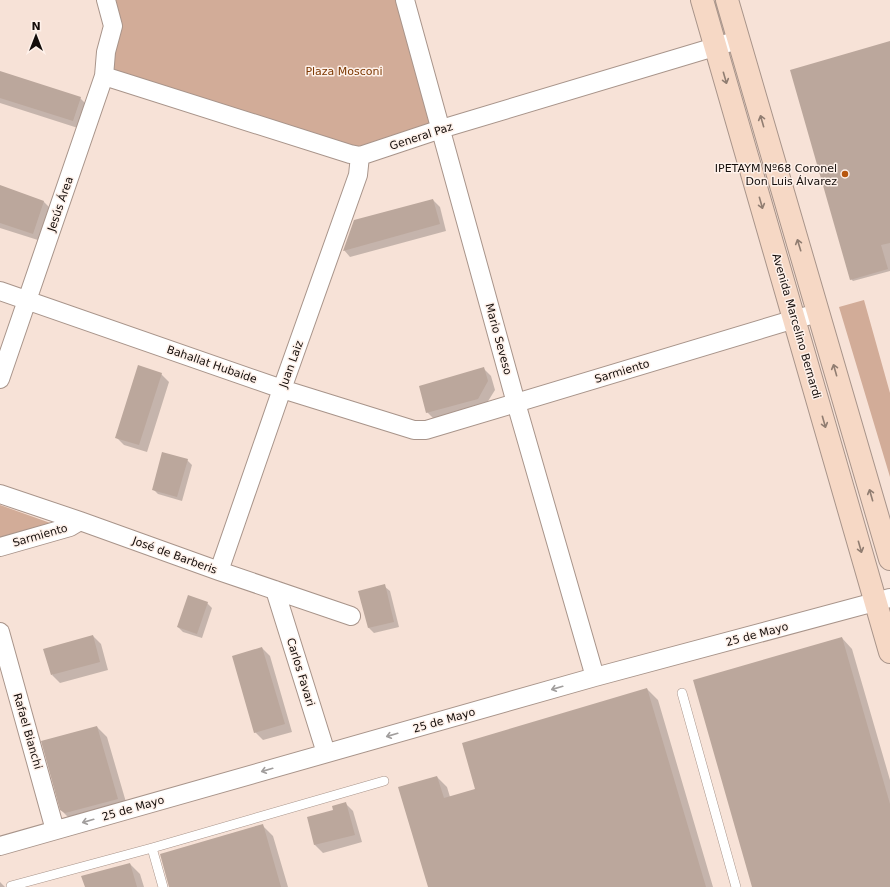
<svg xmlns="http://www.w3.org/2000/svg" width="890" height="887" font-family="'DejaVu Sans',sans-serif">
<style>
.green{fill:#d2ac98}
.shadow{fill:#0003}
.building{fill:#bba79c}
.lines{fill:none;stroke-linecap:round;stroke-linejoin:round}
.service-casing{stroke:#a8948a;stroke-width:10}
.minor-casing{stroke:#a8948a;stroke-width:20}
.secondary-casing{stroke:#a8948a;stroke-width:24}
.service{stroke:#fff;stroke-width:9}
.minor{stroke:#fff;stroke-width:18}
.secondary{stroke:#f6d8c5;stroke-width:22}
.oneway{stroke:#907d71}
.oneway2{stroke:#a19e9d}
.poi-dot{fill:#b7570f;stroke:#fef1ea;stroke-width:1.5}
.labels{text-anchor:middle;stroke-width:3;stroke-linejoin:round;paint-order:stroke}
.park-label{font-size:11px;fill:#7c3700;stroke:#fef1ea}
.street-label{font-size:11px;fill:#140d0a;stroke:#fef1ea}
.poi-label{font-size:11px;fill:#140d0a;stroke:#fef1ea;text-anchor:end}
</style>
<rect width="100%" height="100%" fill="#f7e2d7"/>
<path class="green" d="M112,0H398L435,125L359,150L109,68Z
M864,300L890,393V477L839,307Z
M0,505L56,525L0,542Z"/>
<path class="shadow" d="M890,43V271L853,281L851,279Z
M0,72L80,98L88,106L81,129L0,103Z
M0,187L44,202L52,210L41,241L0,228Z
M433,200L440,207L446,231L350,257L344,250Z
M483,368L491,376L495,390L485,406L435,420L427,412Z
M161,374L169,382L147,452L124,445L116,437Z
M187,460L192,465L182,501L158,494L153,489Z
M384,586L390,591L399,627L374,633L369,628L359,592Z
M207,603L212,608L202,638L183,632L178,627Z
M93,636L101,644L108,670L60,683L52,675Z
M842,638L852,649L890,780V887H754Z
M262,648L270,656L292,732L263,740L255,732Z
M647,689L658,700L713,887H429L437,777L447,787L450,797L477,790Z
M97,727L107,737L128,809L72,821L61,810Z
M345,803L353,811L362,842L323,853L315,845L308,818L335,811Z
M263,826L273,836L288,887H169Z
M130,864L140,874L144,887H86Z
M0,882L5,887H0Z"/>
<path class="building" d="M890,41V243L881,245L888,269L850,280L790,70Z
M0,71L81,97L73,121L0,98Z
M0,185L44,201L33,234L0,223Z
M433,199L440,224L343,251L354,220Z
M138,365L162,373L139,445L115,438Z
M484,367L488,381L478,399L426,413L419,386Z
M162,452L188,459L177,497L152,490Z
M385,584L394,622L368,628L358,591Z
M188,595L208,602L197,634L177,627Z
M93,635L100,662L51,675L43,649Z
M842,637L890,804V887H752L693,680Z
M262,647L285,724L254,733L232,656Z
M647,688L706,887H428L398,787L437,776L444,798L475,789L462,743Z
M97,726L118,799L65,813L60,810L41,741Z
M346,802L355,835L314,845L307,817L333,810L332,806Z
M263,824L281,887H169L160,854Z
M130,863L137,887H85L81,876Z"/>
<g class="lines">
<g class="service-casing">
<path id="service" d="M682,693L736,887
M152,848L163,887
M12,887L11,886L152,848L384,781"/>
</g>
<g class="minor-casing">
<path id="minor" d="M405,0L516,403L595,677
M104,76L350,154L360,156L441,129L738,40
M0,291L282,389L414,430H426L795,319L819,313
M0,379L104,76L106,52L113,26L106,0
M0,494L80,521L219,571L351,616
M0,547L70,527L80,521
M219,571L282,389L358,175L360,156
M275,590L326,753
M0,632L55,830
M0,846L595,677L890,598"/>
</g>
<g class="secondary-casing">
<path id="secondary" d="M702,0L890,652
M727,0L890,559"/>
</g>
<use href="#service" class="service"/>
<use href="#minor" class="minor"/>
<use href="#secondary" class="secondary"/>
</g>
<defs><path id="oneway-shaft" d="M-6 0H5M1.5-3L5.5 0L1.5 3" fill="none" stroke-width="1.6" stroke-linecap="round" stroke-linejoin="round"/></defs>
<g class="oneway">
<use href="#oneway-shaft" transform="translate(725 78) rotate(74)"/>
<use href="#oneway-shaft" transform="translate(762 121) rotate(-106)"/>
<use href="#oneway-shaft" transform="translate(761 203) rotate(74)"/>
<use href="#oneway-shaft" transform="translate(799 245) rotate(-107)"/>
<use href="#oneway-shaft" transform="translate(835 370) rotate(-106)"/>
<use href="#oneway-shaft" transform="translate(824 422) rotate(74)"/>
<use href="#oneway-shaft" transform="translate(871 495) rotate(-106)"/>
<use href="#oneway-shaft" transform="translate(860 547) rotate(74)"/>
</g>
<g class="oneway2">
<use href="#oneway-shaft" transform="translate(557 688) rotate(164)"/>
<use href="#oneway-shaft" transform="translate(392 735) rotate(164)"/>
<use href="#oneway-shaft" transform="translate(267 770) rotate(164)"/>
<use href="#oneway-shaft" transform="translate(88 821) rotate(164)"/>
</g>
<circle class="poi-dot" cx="845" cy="174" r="4"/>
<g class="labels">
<g class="park-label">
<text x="344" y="75">Plaza Mosconi</text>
</g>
<g class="street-label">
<text transform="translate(421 136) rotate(-18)" y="4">General Paz</text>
<text transform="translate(60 204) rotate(-71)" y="4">Jesús Área</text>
<text transform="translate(797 326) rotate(74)" y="4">Avenida Marcelino Bernardi</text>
<text transform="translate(499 339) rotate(75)" y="4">Mario Seveso</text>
<text transform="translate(212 364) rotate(19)" y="4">Bahallat Hubaide</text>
<text transform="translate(291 364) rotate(-70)" y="4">Juan Laiz</text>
<text transform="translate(622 371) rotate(-17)" y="4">Sarmiento</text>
<text transform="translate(40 535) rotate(-16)" y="4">Sarmiento</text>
<text transform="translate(175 555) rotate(20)" y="4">José de Barberis</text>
<text transform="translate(757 634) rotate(-15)" y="4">25 de Mayo</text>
<text transform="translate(301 672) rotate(73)" y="4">Carlos Favari</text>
<text transform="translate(444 720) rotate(-16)" y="4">25 de Mayo</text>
<text transform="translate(28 731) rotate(74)" y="4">Rafael Bianchi</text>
<text transform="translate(133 808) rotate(-16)" y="4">25 de Mayo</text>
</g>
<g class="poi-label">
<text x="837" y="172">IPETAYM Nº68 Coronel<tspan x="837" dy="13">Don Luis Álvarez</tspan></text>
</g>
</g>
<g transform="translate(36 36)" stroke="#fef1ea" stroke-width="3" paint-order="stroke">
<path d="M0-3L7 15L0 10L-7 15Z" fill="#140d0a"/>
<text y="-6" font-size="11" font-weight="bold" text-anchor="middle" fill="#140d0a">N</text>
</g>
</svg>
